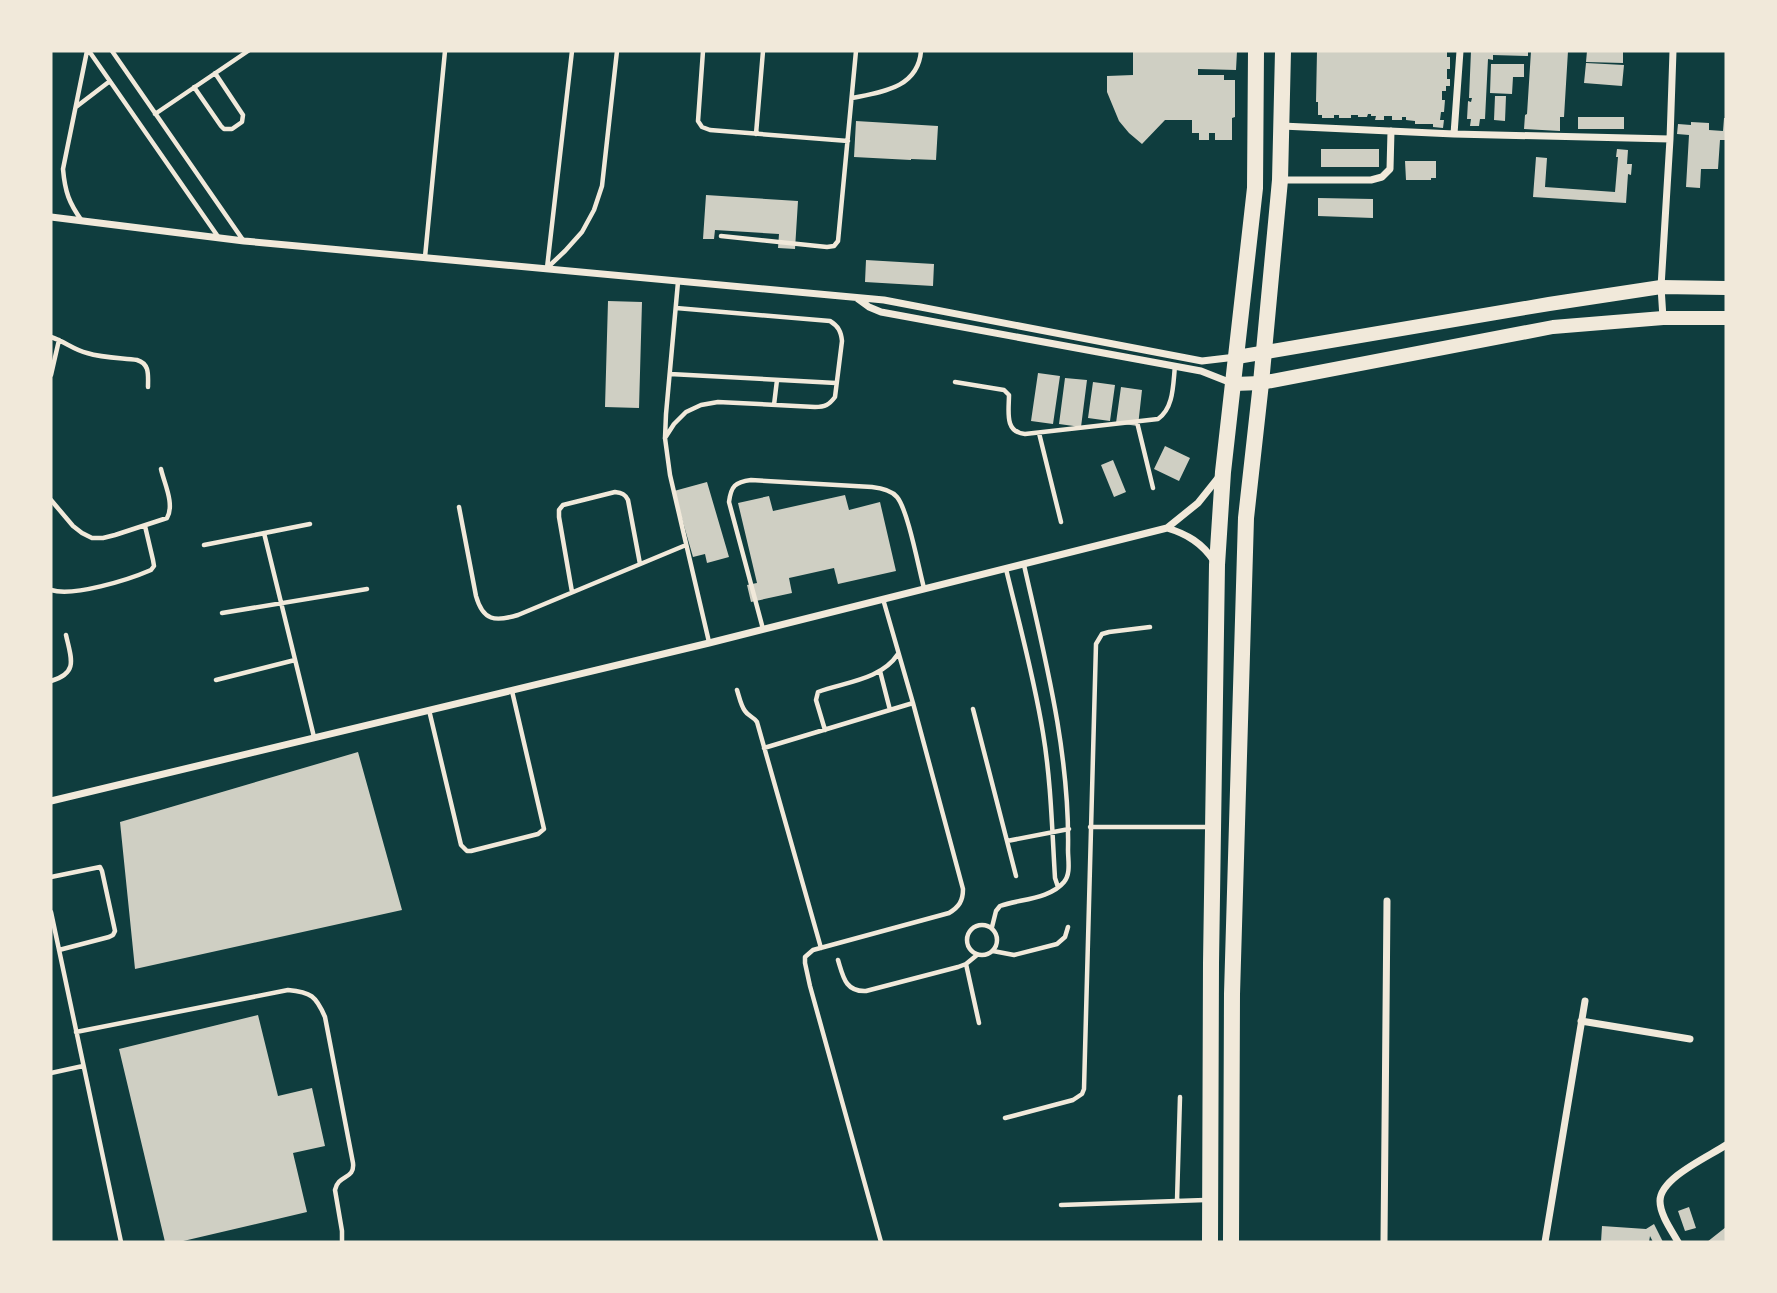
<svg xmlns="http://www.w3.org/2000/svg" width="1777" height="1293" font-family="Manrope,sans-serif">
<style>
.building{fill:#cfcfc3}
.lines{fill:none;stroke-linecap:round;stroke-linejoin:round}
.service{stroke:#f1e9da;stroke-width:4.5}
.minor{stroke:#f1e9da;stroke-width:7}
.secondary{stroke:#f1e9da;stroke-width:14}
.primary{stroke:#f1e9da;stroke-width:16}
</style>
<rect width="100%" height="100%" fill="#0f3d3e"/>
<path class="building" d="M1133,51H1237L1236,70L1198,69V75H1224V80H1235V117L1232,118V140H1215V133H1209V140H1199V133H1192V120H1165L1142,144L1129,133L1119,121L1107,92V76L1133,75Z
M1317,51H1447V57H1450V69H1447V79H1450V86H1446V91H1442V100H1445L1444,112H1441L1440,120H1444L1443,128L1433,127V124H1415V121L1406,120V117H1402V120H1392V116H1384V120H1375L1376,116H1371V114H1368L1367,117H1358V115H1351V118H1339V115H1334V118H1322V115H1318V102H1316Z
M1471,51H1528V56L1493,55V60L1488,59L1485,119H1480L1479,126H1470L1471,119H1467L1468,101L1471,102L1472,98H1469Z
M1531,51H1568L1564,117H1560V131L1524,129L1525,115L1527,114Z
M1587,51H1623V63L1586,62Z
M1586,63L1624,65L1622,86L1584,83Z
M1491,64H1524V77H1513L1512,94L1490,93Z
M1495,96H1506L1505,121L1494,120Z
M1578,117H1624V129H1578Z
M1724,118H1726V140H1720L1718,169H1701L1700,188L1686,187L1689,135L1677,134L1678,124L1691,125V122L1709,123V130L1723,131Z
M856,121L938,126L936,160L911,159V160L854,157Z
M1321,149H1379V167H1321Z
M1617,149L1628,150L1627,164H1632L1631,175L1628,174L1626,203L1533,197L1536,157L1547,158L1545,187L1615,192L1618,157H1616Z
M1405,161H1436V178H1431V180H1406Z
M706,195L798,201L795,249L778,248L779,234L715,230L714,239H703Z
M1318,198L1373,199V218L1318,216Z
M866,260L934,264L933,286L865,282Z
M608,301L642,302L639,408L605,407Z
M1038,373L1060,376L1053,424L1031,421Z
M1065,378L1087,380L1081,427L1059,424Z
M1093,382L1115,385L1110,421L1088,418Z
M1121,387L1142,390L1138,426L1116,423Z
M1165,446L1190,458L1179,481L1154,469Z
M1113,460L1126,492L1114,497L1101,465Z
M707,482L729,557L707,563L705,554L693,557L674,491Z
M845,495L849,510L880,502L896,571L838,584L834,568L789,578L792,593L751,602L747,585L757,583L738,503L769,496L773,511Z
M358,752L402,910L135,969L120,822Z
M258,1015L278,1096L312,1088L325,1146L293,1153L307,1212L179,1242H165L119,1049Z
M1689,1207L1696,1228L1685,1231L1678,1211Z
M1654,1224L1663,1242H1653L1650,1236L1649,1242H1601L1602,1226L1646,1229Z
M1726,1227V1242H1707Z"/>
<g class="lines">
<path class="service" d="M89,51L219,238
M112,51L243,240
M703,51L698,121L702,127L710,130L848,141
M194,87L221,126L224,129H232L242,122L243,115L215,73
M852,98C882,92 918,88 921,51
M76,107L110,81
M155,114L248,51
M756,134L763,51
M82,221C69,203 65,192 63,169L87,51
M721,236L827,247L834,246L838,241L856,51
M425,257L445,51
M547,268L565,251L582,232L594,210L602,186L617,51
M547,268L572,51
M678,282L666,414L665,438L670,475L709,642
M51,337C64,341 74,350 87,353C103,358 121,358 137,360C150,364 148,375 148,387
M670,374L836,383
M51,375L59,340
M955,382L1004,390L1009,395C1009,411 1004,432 1025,434L1158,419C1174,408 1173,384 1175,366
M774,405L777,380
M1137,422L1153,488
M1039,433L1061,522
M665,438L674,424L686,412L701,405L718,402L815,407C825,407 829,405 835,397L842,341C841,331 838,326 830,321L676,308
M51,500L73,526L82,533L92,538H103L115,535L167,518C175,504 164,483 161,469
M459,507L476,596C483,621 495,622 518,615L686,545
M264,533L314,737
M204,545L310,524
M1006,569C1019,623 1034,677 1043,733C1051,781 1052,829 1055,878L1058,887
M51,590C73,597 128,580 151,570L154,566L153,560L145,526
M572,592L559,517V510L563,505L615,492C622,493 625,494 628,500L640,564
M222,613L367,589
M763,629L729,502C731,486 735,482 751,480L872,487C882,488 891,490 897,497C908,510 919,570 924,588
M880,671L890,710
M216,680L295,660
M51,681C79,673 71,658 66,635
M737,690C739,696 741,706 745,711C748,716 754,717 757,722L821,948
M973,709L1016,876
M429,710L461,845L467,851H471L538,834L544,829L512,691
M825,730L816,700L818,692C845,682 881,680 898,654
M764,748L913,703
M1090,827H1208
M1007,841L1069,829
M51,877L100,867L102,871L115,931L113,935L109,937L59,950
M51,912L121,1242
M967 940a15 15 0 1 1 30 0a15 15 0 1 1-30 0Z
M992,927L996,911L1000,906C1020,899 1050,899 1064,882C1071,874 1068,860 1068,850C1070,754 1045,658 1024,565
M993,951L1014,955L1057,944L1065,937L1068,927
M838,960C843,976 845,992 866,991L958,967L966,964L977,955
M966,964L979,1023
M76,1032L288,990C311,992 316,996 325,1017L353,1163C355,1180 338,1174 335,1190L342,1231V1242
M51,1073L83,1066
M1005,1118L1073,1100L1082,1094L1084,1089L1096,644L1102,634L1109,632L1150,627
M1177,1201L1180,1097
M1061,1205L1205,1200
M881,1242L810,986L805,963V957L813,950L949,913C959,907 963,901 963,889L913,703L883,599"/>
<path class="minor" d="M1282,126L1454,134L1670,139
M1454,134L1460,51
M1280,180H1371L1382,177L1390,169L1391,131
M51,217L244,241L884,300L1202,361L1236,357
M858,299L869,307L881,312L1201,371L1234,384
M1663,318L1661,287L1670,139L1673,51
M1167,528C1187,534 1202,543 1214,561
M51,801L709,643L1167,528L1198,503L1218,478
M1581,1021L1690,1039
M1384,1242L1387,901
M1545,1242L1585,1001
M1678,1242C1672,1231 1660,1215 1660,1201C1660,1178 1708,1157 1726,1145"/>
<path class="secondary" d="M1237,357L1549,304L1661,287L1726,288
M1234,384L1261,383L1553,327L1663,318H1726"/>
<path class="primary" d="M1210,1242L1211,963L1217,565L1223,472L1255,188L1256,51
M1231,1242L1232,994L1246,518L1261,383L1280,180L1283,51"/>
</g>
<rect width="1777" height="1293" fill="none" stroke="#f1e9da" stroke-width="105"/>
</svg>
